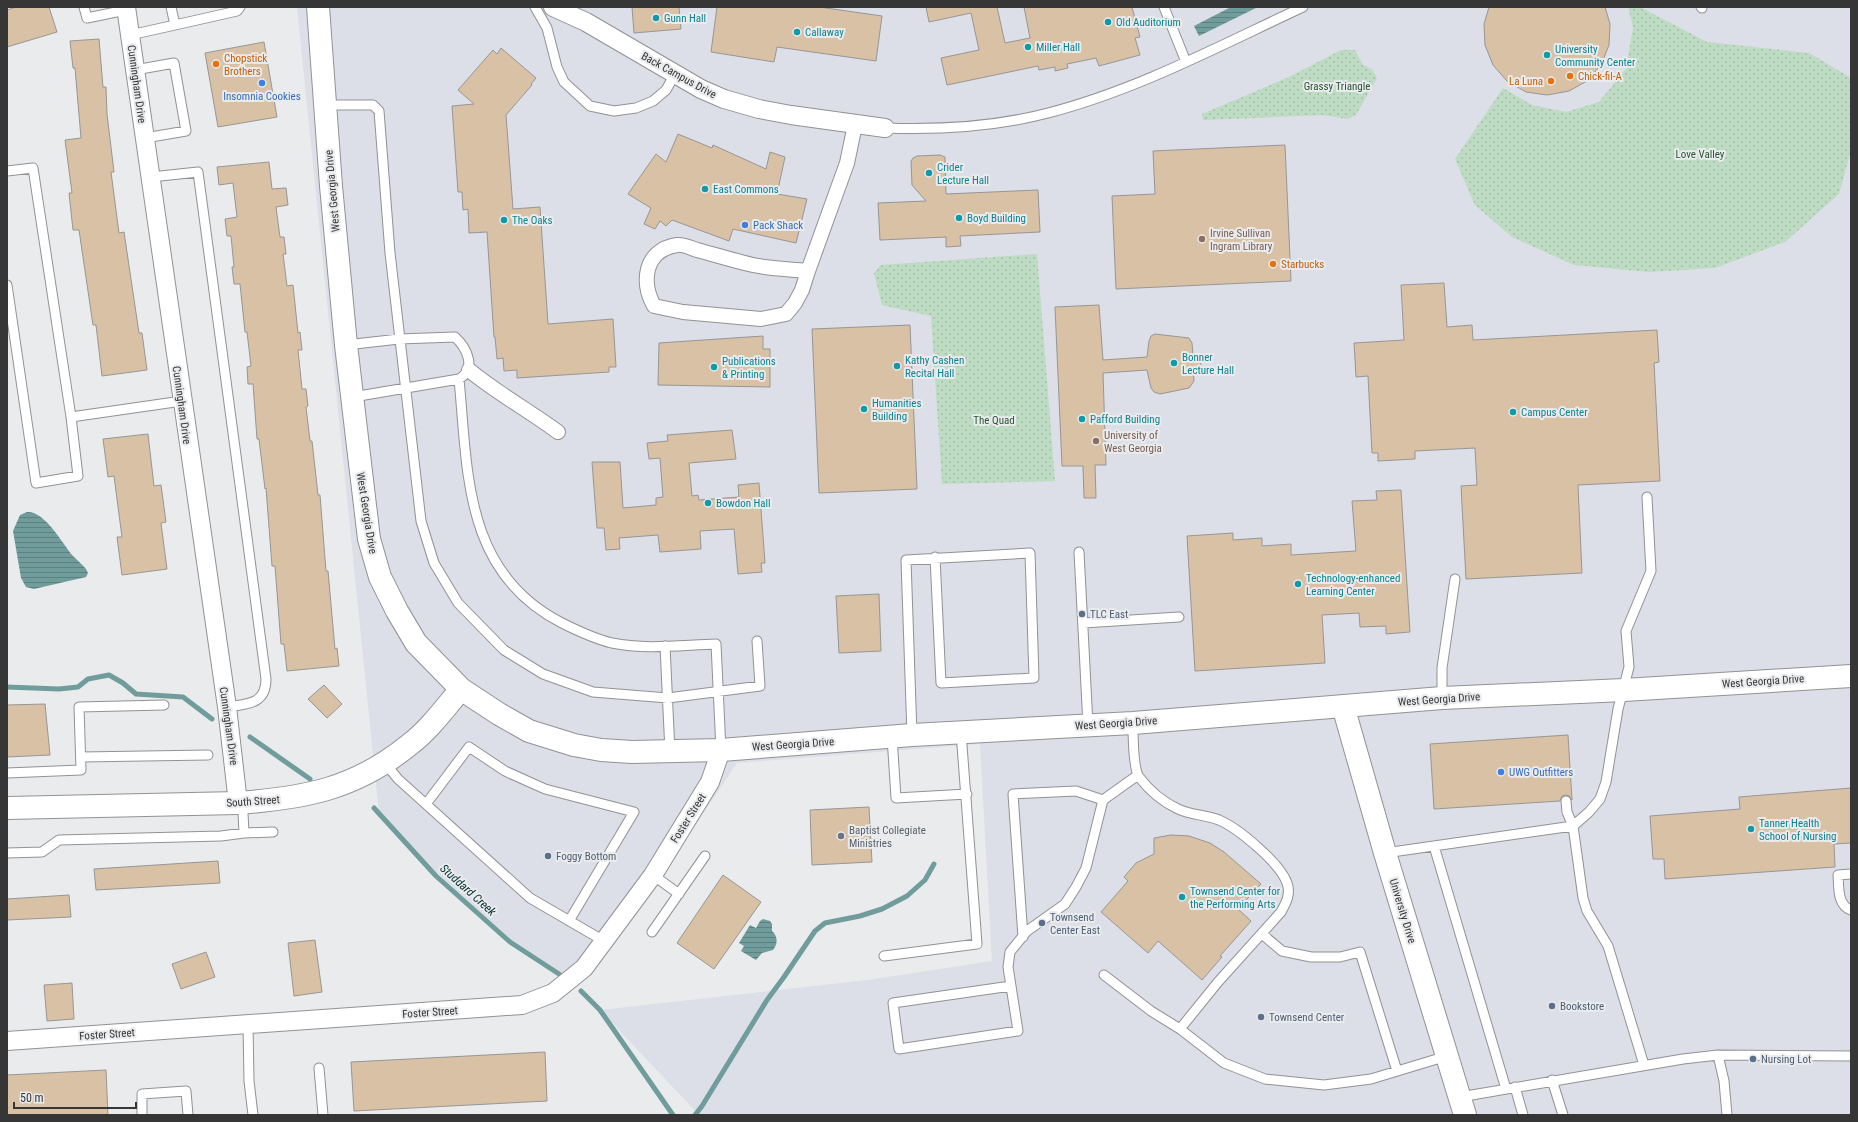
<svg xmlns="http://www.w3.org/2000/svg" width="1858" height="1122" font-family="'Roboto Condensed',sans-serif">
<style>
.built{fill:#dcdee8}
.park{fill:url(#park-dots)}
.water{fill:url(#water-rules)}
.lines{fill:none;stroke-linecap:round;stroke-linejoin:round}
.stream{stroke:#709c9c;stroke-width:5}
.building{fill:#d8c1a4;stroke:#989695}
.service-casing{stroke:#919294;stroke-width:11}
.pedestrian-casing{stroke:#919294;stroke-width:16}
.minor-casing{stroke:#919294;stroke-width:20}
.tertiary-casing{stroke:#919294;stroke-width:24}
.service{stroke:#fff;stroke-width:9}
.pedestrian{stroke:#fff;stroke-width:14}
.minor{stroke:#fff;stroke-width:18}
.tertiary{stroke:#fff;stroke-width:22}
.culture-dot{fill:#0f9aa8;stroke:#eaebed;stroke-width:1.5}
.food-dot{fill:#e8710a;stroke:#eaebed;stroke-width:1.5}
.shop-dot{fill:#3f7fe0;stroke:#eaebed;stroke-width:1.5}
.education-dot{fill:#8d6e63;stroke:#eaebed;stroke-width:1.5}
.service-dot{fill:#5c6f8a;stroke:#eaebed;stroke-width:1.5}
.worship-dot{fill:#6b7280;stroke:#eaebed;stroke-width:1.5}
.labels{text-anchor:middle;stroke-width:4;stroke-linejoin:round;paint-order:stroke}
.culture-label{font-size:11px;fill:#0d838f;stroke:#eaebed;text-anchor:start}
.food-label{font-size:11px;fill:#c56008;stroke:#eaebed;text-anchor:start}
.street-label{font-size:11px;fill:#363637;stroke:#eaebed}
.park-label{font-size:11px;fill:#275634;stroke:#eaebed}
.shop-label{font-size:11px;fill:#366cbe;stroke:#eaebed;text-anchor:start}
.education-label{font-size:11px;fill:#785e54;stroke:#eaebed;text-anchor:start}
.service-label{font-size:11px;fill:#4e5e75;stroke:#eaebed;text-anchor:start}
.worship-label{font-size:11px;fill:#5b616d;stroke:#eaebed;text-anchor:start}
.water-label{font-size:12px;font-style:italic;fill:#063434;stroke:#eaebed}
</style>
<defs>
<pattern id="park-dots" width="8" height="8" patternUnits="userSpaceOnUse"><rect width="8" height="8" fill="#bedcc3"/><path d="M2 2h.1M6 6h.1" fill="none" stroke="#a4bda8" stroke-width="1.8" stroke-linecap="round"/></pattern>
<pattern id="water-rules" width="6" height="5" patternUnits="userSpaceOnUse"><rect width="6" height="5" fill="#709c9c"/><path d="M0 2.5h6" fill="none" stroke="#5d8080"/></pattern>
</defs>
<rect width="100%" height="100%" fill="#eaebed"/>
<path class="built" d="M297,7H1851V1115H699L600,1010L868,980L992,961L980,744L737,763L643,903L579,985L568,981L530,956L470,906L379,813Z"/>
<path class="park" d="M1628,7H1640L1707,42L1809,53L1851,78V150L1839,194L1785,242L1715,268L1650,272L1574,265L1512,237L1475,205L1455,159L1503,88L1532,105L1566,112L1599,102L1626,69L1633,27Z
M1341,50H1355L1363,65L1372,69L1377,78L1356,115L1347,119L1323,115L1203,120L1202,114L1289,77Z
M1037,254L1055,481L942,484L931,316L882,305L874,273L881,265Z"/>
<path class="water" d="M1231,7H1258L1199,36L1194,26Z
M27,512C45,511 62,543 73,556C77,560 82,564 86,569L88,573L86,577L34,589L26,587L21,578L13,531L20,515Z
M763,919L770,921L772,924V931C778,936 778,944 773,950L762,953L756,960L741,951L744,946L739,943L750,925L756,928L760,921Z"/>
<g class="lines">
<path class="stream" d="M7,687L59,689L78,687L88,679L109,675L123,683L136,694L183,697L212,719
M250,737L310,779
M374,808L436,876L510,942L559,974
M581,991L600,1010L673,1115
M695,1115L702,1106L767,1000L784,977L815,931L825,923L860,916L882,909L907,896L925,880L934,864"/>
</g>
<path class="building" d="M16,7H49L57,32L7,47V10Z
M632,7H679L681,29L634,33Z
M717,7H819L882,16L876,61L777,47L774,62L711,52Z
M926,7H997L1005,43L1030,38L1024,7H1132L1140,37L1135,38L1140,55L1099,66L1096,58L1067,64L1068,68L1055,71V67L1039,70L1038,66L947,85L941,58L979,50L971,13L929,22Z
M1489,7H1605L1610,24L1609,45L1601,65L1587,81L1569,91L1547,95L1526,92L1507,81L1493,65L1485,45L1484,24Z
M99,39L103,87H106L107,114L114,172H111L119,233L124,232L139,333H142L147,370L102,376L96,325H93L79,230H73L69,193H72L65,140L81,138L75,68H73L70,41Z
M264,42L277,117L218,127L205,53Z
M501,48L536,78L531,84L532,85L506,115L513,209L540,207L548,324L613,319L616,367H609V372L517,378V370L504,371L503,358L497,359L495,337H494L487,232L469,233L468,209L463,210L462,192H458L452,106L474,104L458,90L493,50L497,54Z
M678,134L712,148L713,145L766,169L770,152L785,157L777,194L807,199L796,243L733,229L729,241L672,220L666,226L660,221L655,229L644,224L651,208L628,194L656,154L666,162Z
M1285,145L1291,281L1116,289L1112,196L1155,194L1153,151Z
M940,155L945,157L946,194L1038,190L1040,232L960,236L961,246L946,247V237L880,240L878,203L926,201L912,185L911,161L913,158L917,156Z
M269,162L272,189L286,188L288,205L276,207L280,237H284L286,254H283L287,286L293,285L298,333L300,332L302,350H298L302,389H306L308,406L306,407L310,441H312L318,495H320L326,571H328L335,649L337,648L339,666L287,671L284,644H281L275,566H272L266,488L265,489L259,439H257L253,384H248L247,367L251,366L247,332H245L240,284H234L232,267H234L231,236H227L225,219L237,217L233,183L219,185L217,167Z
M1444,283L1447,327L1472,325L1473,340L1657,330L1659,362L1654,363L1660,481L1578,485L1582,573L1466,579L1461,486L1477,485L1475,448L1415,451V459L1378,461V453H1372L1368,376L1356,377L1354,343L1404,340L1401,285Z
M1099,305L1103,360L1147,357L1149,341L1151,336L1155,334L1189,338L1192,343L1193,355H1200L1201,368L1193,369L1194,381L1189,388L1160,394L1154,392L1151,388L1147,370L1103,373L1106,465H1095L1096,498H1084L1083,466H1062L1055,307Z
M910,325L917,489L819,493L812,329Z
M763,336V349H770V387L658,385L659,343Z
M732,430L736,459L689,463L692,496L698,495L699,500L739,497L738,485L759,483L765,563H761L762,572L738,574L734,529L700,531L701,549L660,552L658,535L619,538L620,549L606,550L604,528H597L592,462H620L623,508L656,505V498L663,497L660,458L649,459L647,443L668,441L667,435Z
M148,434L154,486L161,485L166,522L161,523L167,569L122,575L117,537H122L114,476L108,477L103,439Z
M1401,490L1410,632L1386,634V626L1360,627L1359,613L1322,615L1325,663L1195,671L1187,536L1233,533V540L1262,538V546L1291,544V555L1356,551L1352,501L1377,500L1376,491Z
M879,594L881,651L839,653L836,596Z
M324,685L342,704L327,718L308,699Z
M45,704L50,755L7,757V705Z
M1568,735L1572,800L1569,796L1566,795L1562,796L1560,801L1434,809L1430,744Z
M1851,788V843L1834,844L1835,867L1665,879L1664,859H1653L1650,816L1740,809L1739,797Z
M869,807L872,862L812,865L810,810Z
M1171,835L1189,836L1210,843L1224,852L1261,884L1238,909L1251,921L1220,956L1222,957L1202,980L1158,941L1148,953L1101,912L1128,881L1124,877L1136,863L1154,854V838Z
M218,861L220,883L96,890L94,869Z
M723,875L761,902L714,969L677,943Z
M69,895L71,917L7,920V899Z
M315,940L322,992L294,996L288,943Z
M206,952L215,977L181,989L172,964Z
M72,983L74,1019L47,1021L44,985Z
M545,1052L547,1101L354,1111L351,1062Z
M106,1070L108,1115H7V1075Z"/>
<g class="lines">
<g class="service-casing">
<path id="service" d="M84,7L87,18L126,10
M171,7L175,25L237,11L240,7
M535,7L547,28L557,67L564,82L590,106L614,111L636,108L653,101L666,90L675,74
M1164,7L1186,62
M1701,7L1702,8
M130,35L175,25
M135,70L174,63L186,131L145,138
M326,105H373L379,111L390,253L421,521L434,563L458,603L504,650L543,674L593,692L668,698L760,686L757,641
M885,128C939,130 995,127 1048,113C1137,90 1219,46 1303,7
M7,171L33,168L71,417L78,476L36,483L7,285
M151,177L198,172L266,679C266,705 246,704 227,707
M346,345L399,339L455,337C467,348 477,369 459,379L353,397
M459,379C468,474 464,573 562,623C578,631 595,639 612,643C646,650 682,645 716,644L721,750
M71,417L182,401
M1079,552L1088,725
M1083,623L1179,617
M665,646L670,752
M1442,698V668L1455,579
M1133,723C1133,734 1133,768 1139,777C1149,790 1163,802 1178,809C1191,815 1206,815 1219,820C1238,828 1280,863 1287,883C1291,894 1286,903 1281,912L1218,982L1180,1029L1224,1063L1265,1079L1324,1085L1371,1079L1447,1056
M912,735L906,560L1030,553L1034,678L941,683L935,557
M892,737L896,798L967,794
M81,757L208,755
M385,763L398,779L530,898L604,941
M7,773L81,770L79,707L164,705
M1566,801L1567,812L1573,826L1583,898L1587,911L1608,946L1644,1065
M238,803L243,813L244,833
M426,804L469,747L505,771L545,789L634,812L569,921
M1434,846L1506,1089
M7,853L42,852L59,840L221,836L244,833L273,832
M1385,853L1573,826L1589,812L1600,799L1606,782L1618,709L1629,667L1626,631L1651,571L1647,497
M1851,874L1838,875C1839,887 1837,905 1851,910
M653,875L679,894
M652,932L705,856
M1262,934L1282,951L1311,957H1340L1360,952L1397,1071
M1023,937L1013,794L1076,791L1103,800
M884,956L977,944L961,732
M1104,975L1151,1011L1180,1029
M1011,986L893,1003L899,1049L1018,1031L1008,967L1010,952L1027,931L1065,904L1076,887L1086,868L1103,800L1138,775
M248,1025L249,1081L253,1115
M1718,1055L1724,1081L1727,1115
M319,1068L323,1115
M1552,1080L1563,1115
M1515,1087L1523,1115
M1460,1097L1683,1059L1718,1055L1851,1056
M142,1115V1094L186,1091L188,1115"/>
</g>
<g class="pedestrian-casing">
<path id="pedestrian" d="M808,271C790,269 771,269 753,265C735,261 716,255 697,250C691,248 683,244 677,245C644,250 641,282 654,306L683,312L761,319L786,314L795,303L802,290L808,271L847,163L855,125
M469,370C497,393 528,410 558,432"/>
</g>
<g class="minor-casing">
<path id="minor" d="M126,7L227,707L238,803
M553,7L586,22L701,89L724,99L759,109L791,115L885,128
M7,1041L522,1005L553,993L584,968L653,875L710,782L721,750"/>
</g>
<g class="tertiary-casing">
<path id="tertiary" d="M318,7L331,186L346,345L369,539L380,577L397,611L416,643L461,689L499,714L529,731L574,745L601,750L632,752L721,750L912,735L1133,723L1442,698L1624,690L1851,676
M1343,706L1385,853L1465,1115
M7,808L238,803C305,798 355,789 409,745C429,730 445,708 461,689"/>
</g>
<use href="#service" class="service"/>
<use href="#pedestrian" class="pedestrian"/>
<use href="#minor" class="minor"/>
<use href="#tertiary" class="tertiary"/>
</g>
<g class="culture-dot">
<circle cx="656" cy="18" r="4"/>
<circle cx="1108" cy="22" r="4"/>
<circle cx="797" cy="32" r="4"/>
<circle cx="1028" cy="47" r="4"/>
<circle cx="1547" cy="55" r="4"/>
<circle cx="929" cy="173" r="4"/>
<circle cx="705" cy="189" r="4"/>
<circle cx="959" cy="218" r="4"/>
<circle cx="504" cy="220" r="4"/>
<circle cx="1174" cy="363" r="4"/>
<circle cx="897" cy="366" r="4"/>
<circle cx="714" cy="367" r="4"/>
<circle cx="864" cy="409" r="4"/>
<circle cx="1513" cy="412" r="4"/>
<circle cx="1082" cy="419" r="4"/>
<circle cx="708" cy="503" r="4"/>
<circle cx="1298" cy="584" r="4"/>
<circle cx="1751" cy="829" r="4"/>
<circle cx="1182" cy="897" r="4"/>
</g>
<g class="food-dot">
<circle cx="216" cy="64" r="4"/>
<circle cx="1570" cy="76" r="4"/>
<circle cx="1551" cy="81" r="4"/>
<circle cx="1273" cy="264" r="4"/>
</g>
<g class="shop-dot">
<circle cx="262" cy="83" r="4"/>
<circle cx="745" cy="225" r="4"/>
<circle cx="1501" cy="772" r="4"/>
</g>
<g class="education-dot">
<circle cx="1202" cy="239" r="4"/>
<circle cx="1096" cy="441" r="4"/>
</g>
<g class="service-dot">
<circle cx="1082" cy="614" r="4"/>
<circle cx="548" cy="856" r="4"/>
<circle cx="1042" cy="923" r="4"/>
<circle cx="1552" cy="1006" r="4"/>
<circle cx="1261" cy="1017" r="4"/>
<circle cx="1753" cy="1059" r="4"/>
</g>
<circle class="worship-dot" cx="841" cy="836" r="4"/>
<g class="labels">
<g class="culture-label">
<text x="664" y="22">Gunn Hall</text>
<text x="1116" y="26">Old Auditorium</text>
<text x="805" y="36">Callaway</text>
<text x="1036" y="51">Miller Hall</text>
<text x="1555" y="53">University<tspan x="1555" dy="13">Community Center</tspan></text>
<text x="937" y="171">Crider<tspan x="937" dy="13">Lecture Hall</tspan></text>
<text x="713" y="193">East Commons</text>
<text x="967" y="222">Boyd Building</text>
<text x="512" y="224">The Oaks</text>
<text x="1182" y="361">Bonner<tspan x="1182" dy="13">Lecture Hall</tspan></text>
<text x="905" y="364">Kathy Cashen<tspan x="905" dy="13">Recital Hall</tspan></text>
<text x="722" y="365">Publications<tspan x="722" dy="13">&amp; Printing</tspan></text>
<text x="872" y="407">Humanities<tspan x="872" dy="13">Building</tspan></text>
<text x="1521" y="416">Campus Center</text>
<text x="1090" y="423">Pafford Building</text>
<text x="716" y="507">Bowdon Hall</text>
<text x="1306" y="582">Technology-enhanced<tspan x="1306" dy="13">Learning Center</tspan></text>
<text x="1759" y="827">Tanner Health<tspan x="1759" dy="13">School of Nursing</tspan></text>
<text x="1190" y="895">Townsend Center for<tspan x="1190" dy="13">the Performing Arts</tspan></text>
</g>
<g class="food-label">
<text x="224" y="62">Chopstick<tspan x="224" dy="13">Brothers</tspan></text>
<text x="1578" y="80">Chick-fil-A</text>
<text x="1543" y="85" text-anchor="end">La Luna</text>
<text x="1281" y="268">Starbucks</text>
</g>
<g class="street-label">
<text transform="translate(679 75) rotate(29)" y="4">Back Campus Drive</text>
<text transform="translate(137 84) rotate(82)" y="4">Cunningham Drive</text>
<text transform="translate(332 191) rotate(-95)" y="4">West Georgia Drive</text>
<text transform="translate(182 405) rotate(82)" y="4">Cunningham Drive</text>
<text transform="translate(367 513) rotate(81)" y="4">West Georgia Drive</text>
<text transform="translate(1763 681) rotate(-4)" y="4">West Georgia Drive</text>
<text transform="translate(1439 699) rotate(-4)" y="4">West Georgia Drive</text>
<text transform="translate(1116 723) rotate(-4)" y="4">West Georgia Drive</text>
<text transform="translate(229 726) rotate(82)" y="4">Cunningham Drive</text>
<text transform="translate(793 744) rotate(-4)" y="4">West Georgia Drive</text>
<text transform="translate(253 801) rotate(-4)" y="4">South Street</text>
<text transform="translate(688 818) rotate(-58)" y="4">Foster Street</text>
<text transform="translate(1403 911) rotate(73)" y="4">University Drive</text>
<text transform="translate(430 1012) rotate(-4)" y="4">Foster Street</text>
<text transform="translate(107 1034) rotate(-4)" y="4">Foster Street</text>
</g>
<g class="park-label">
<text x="1337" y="90">Grassy Triangle</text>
<text x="1700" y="158">Love Valley</text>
<text x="994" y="424">The Quad</text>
</g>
<g class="shop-label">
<text x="262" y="100" text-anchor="middle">Insomnia Cookies</text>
<text x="753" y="229">Pack Shack</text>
<text x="1509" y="776">UWG Outfitters</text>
</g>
<g class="education-label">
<text x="1210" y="237">Irvine Sullivan<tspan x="1210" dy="13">Ingram Library</tspan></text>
<text x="1104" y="439">University of<tspan x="1104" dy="13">West Georgia</tspan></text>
</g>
<g class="service-label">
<text x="1090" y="618">TLC East</text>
<text x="556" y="860">Foggy Bottom</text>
<text x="1050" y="921">Townsend<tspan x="1050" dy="13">Center East</tspan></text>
<text x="1560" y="1010">Bookstore</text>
<text x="1269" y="1021">Townsend Center</text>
<text x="1761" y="1063">Nursing Lot</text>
</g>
<g class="worship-label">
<text x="849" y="834">Baptist Collegiate<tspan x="849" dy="13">Ministries</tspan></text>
</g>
<g class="water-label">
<text transform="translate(468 890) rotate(42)" y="4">Studdard Creek</text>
</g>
</g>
<rect width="1858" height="1122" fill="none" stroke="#363637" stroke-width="16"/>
<path d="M14 1102v6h122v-6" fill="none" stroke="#363637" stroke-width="2"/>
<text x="20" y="1102" font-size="12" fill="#363637" stroke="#eaebed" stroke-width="3" paint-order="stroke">50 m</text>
</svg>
